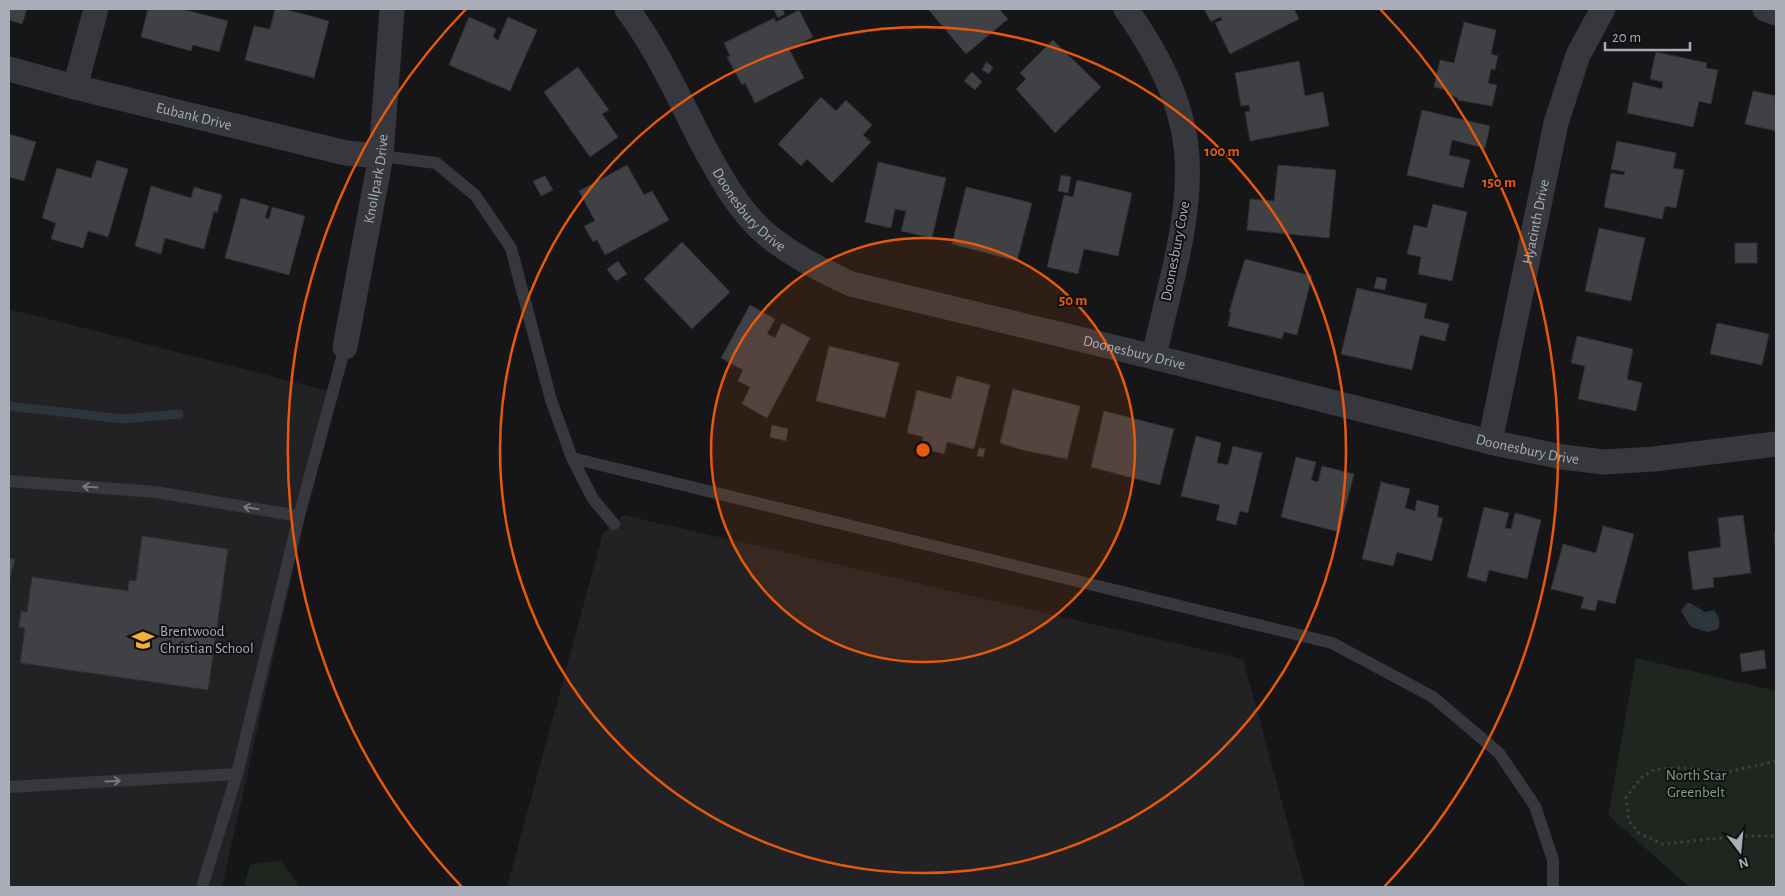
<svg xmlns="http://www.w3.org/2000/svg" width="1785" height="896" font-family="'Alegreya Sans',sans-serif">
<style>
.built{fill:#222225}
.green{fill:#1e261f}
.water{fill:#2c353c}
.lines{fill:none;stroke-linecap:round;stroke-linejoin:round}
.stream{stroke:#2c353c;stroke-width:9}
.building{fill:#404145;stroke:#303034}
.path{stroke:#3d3f44;stroke-width:3;stroke-dasharray:2.5 4;stroke-linecap:butt}
.lane{stroke:#37383d;stroke-width:12}
.street{stroke:#37383d;stroke-width:25}
.oneway{stroke:#757881}
.ring{fill:none;stroke:#e8590c;stroke-width:2.5}
.labels{text-anchor:middle;stroke-width:4;stroke-linejoin:round;paint-order:stroke}
.street-label{font-size:15px;fill:#a8adb8;stroke:#111113}
.poi-label{font-size:15px;fill:#a8adb8;stroke:#111113;text-anchor:start}
.park-label{font-size:15px;fill:#7fa381;stroke:#111113}
.centre{fill:#e8590c;stroke:#111113;stroke-width:2.5}
.ring-label{font-size:15px;text-anchor:middle;font-weight:bold;fill:#e8590c;stroke:#111113;stroke-width:4;stroke-linejoin:round;paint-order:stroke}
</style>
<rect width="100%" height="100%" fill="#161618"/>
<path class="built" d="M9,309L333,392L222,887H9Z
M624,515L1243,659L1305,887H507L603,533Z"/>
<path class="green" d="M1636,658L1776,691V887H1689L1608,815Z
M281,860L299,887H244L250,865Z"/>
<path class="water" d="M1687,603H1690L1705,612L1714,610C1719,617 1721,620 1718,629L1708,632L1691,627L1681,611Z"/>
<g class="lines">
<path class="stream" d="M9,406L123,419L179,414"/>
</g>
<path class="building" d="M9,9H27L22,24L9,20Z
M148,9H182L228,21L219,52L193,45L191,51L141,37Z
M275,9H284L329,21L314,78L245,60L254,26L270,29Z
M777,9H782L785,14L778,18L774,10Z
M928,9H999L1008,19L966,54Z
M1204,9H1294L1299,19L1230,54L1215,23L1222,20L1220,17L1211,22Z
M799,10L813,37L789,49L804,78L755,103L745,83L742,85L727,57L730,56L724,43L774,18L776,22Z
M469,17L496,29L493,37L498,40L508,17L537,30L510,91L449,65Z
M1464,22L1496,30L1491,54L1498,56L1495,70L1491,69L1488,83L1497,85L1492,106L1458,100V98L1447,94L1448,90L1434,87L1440,60L1454,63Z
M1053,40L1101,87L1055,133L1016,89L1026,79L1020,73Z
M1656,52L1707,63L1706,68L1718,70L1711,104L1699,101L1693,127L1627,113L1633,82L1662,89L1663,82L1650,79Z
M1299,61L1305,96L1323,92L1329,126L1250,141L1245,112L1250,111L1249,105L1241,106L1235,73Z
M986,62L993,67L989,74L982,70Z
M578,67L609,110L602,114L618,137L590,157L544,92Z
M972,72L982,82L975,90L964,81Z
M1753,91L1776,96V131L1745,124Z
M821,97L836,111L846,100L872,125L863,135L871,142L832,183L807,159L801,166L778,144Z
M1422,110L1490,126L1485,148L1452,140L1449,155L1470,160L1463,188L1407,175Z
M9,134L36,142L24,181L9,177Z
M1617,141L1676,153L1673,168L1684,170L1676,208L1665,206L1662,219L1604,207L1611,173L1624,175L1625,172L1611,169Z
M97,160L128,169L108,237L88,231L83,248L51,239L56,223L42,218L57,168L91,178Z
M878,162L946,178L932,238L901,231L906,211L895,209L891,228L865,222Z
M627,165L644,195L652,191L669,220L605,255L597,240L593,242L584,226L595,221L579,191Z
M1278,165L1336,170L1329,238L1247,230L1250,199L1274,201Z
M1061,175L1071,177L1068,193L1058,191Z
M545,176L553,190L541,196L533,181Z
M1077,180L1132,193L1118,256L1084,249L1078,274L1047,267L1064,195L1073,197Z
M151,186L191,198L194,187L222,195L217,213L214,211L204,249L165,238L161,254L135,246Z
M966,187L1032,203L1017,261L952,244Z
M241,198L269,206L265,218L269,219L272,207L305,216L289,275L225,258Z
M1433,204L1467,212L1452,281L1418,274L1421,257L1407,254L1414,225L1427,228Z
M1599,228L1645,238L1631,301L1585,291Z
M682,242L730,292L692,329L644,279Z
M1735,243H1757V263H1735Z
M1245,259L1312,276L1297,335L1284,332L1282,339L1228,326L1231,312H1229Z
M618,261L627,274L616,281L607,269Z
M1377,277L1387,279L1385,290L1374,288Z
M1357,288L1427,304L1424,318L1449,324L1445,341L1420,335L1412,370L1341,354Z
M750,305L775,319L767,334L775,338L782,323L810,338L767,418L742,404L750,387L738,381L743,370L721,358Z
M1717,323L1769,334L1762,365L1710,354Z
M1577,336L1633,349L1627,379L1642,383L1636,411L1578,399L1585,366L1571,363Z
M829,346L899,363L885,418L816,401Z
M957,376L990,385L974,449L947,442L944,454L920,448L923,437L907,433L917,390L951,399Z
M1013,389L1080,406L1067,459L1023,450L1000,443Z
M1104,411L1174,429L1160,485L1091,467Z
M772,425L788,429L786,441L770,437Z
M1196,436L1221,443L1217,463L1228,465L1233,446L1262,453L1248,513L1240,511L1236,525L1216,520L1220,505L1181,496Z
M979,448L985,449L983,457L977,456Z
M1296,457L1316,462L1311,480L1318,482L1322,466L1354,474L1339,532L1281,517Z
M1381,482L1410,489L1405,508L1415,511L1417,500L1439,506L1437,517L1443,518L1432,561L1397,552L1393,566L1362,559Z
M1484,507L1509,513L1505,528L1511,529L1515,513L1541,520L1527,579L1489,570L1486,582L1467,577Z
M1743,515L1751,573L1713,578L1714,587L1693,590L1688,552L1721,547L1718,518Z
M1603,526L1634,534L1615,604L1598,600L1595,611L1581,608L1584,597L1551,589L1563,544L1596,553Z
M1774,533H1776V553Z
M142,536L228,549L208,690L20,663L25,628L19,627L21,611L27,612L32,577L128,591L129,580L136,581Z
M9,558L15,559L9,582Z
M1764,650L1766,668L1742,672L1740,654Z"/>
<g class="lines">
<path class="path" d="M1776,761L1728,772L1680,768L1656,769L1642,777L1626,797L1629,821L1639,833L1663,844L1738,836H1776"/>
<path class="lane" d="M381,156L436,163L475,195L511,248L551,400L572,458L593,499L614,524
M572,458L1332,643L1433,697L1499,753L1535,806L1553,860V887
M9,481L155,492L299,516
M9,787L237,774
M202,887L237,774L299,516L345,347"/>
<g class="street">
<path id="s1" d="M627,9C657,49 678,96 701,141C719,174 737,209 766,234C791,255 821,270 851,284L1154,357L1490,442L1562,457L1604,462L1654,459L1776,444"/>
<path d="M1126,9C1157,53 1184,103 1187,158C1191,223 1167,294 1154,357"/>
<path d="M1765,9L1776,13"/>
<path id="s2" d="M9,69L75,87L346,153L381,156"/>
<path d="M75,87L96,9"/>
<path id="s3" d="M345,347L381,156L392,9"/>
<path id="s4" d="M1490,442L1556,123L1578,55L1603,9"/>
</g>
</g>
<defs><path id="oneway-shaft" d="M-6 0H5M1.5-3L5.5 0L1.5 3" fill="none" stroke-width="1.6" stroke-linecap="round" stroke-linejoin="round" transform="scale(1.25)"/></defs>
<g class="oneway">
<use href="#oneway-shaft" transform="translate(90 487) rotate(-176)"/>
<use href="#oneway-shaft" transform="translate(251 508) rotate(-170)"/>
<use href="#oneway-shaft" transform="translate(113 781) rotate(-3)"/>
</g>
<circle cx="923" cy="450" r="212" fill="#e8590c" fill-opacity=".12"/>
<g class="ring">
<circle cx="923" cy="450" r="212"/>
<circle cx="923" cy="450" r="423"/>
<path d="M462 887A635 635 0 0 1 466 9M1380 9A635 635 0 0 1 1384 887"/>
</g>
<defs>
<g id="school-bare" transform="scale(1.725)"><path d="M0-5L7-2L0 1L-7-2ZM-4 1L0 2.5L4 1V4Q0 6-4 4Z" fill="#f2b134" stroke="#111113" stroke-width="2.5" paint-order="stroke"/></g>
</defs>
<g fill-rule="evenodd">
<use href="#school-bare" x="143" y="640"/>
</g>
<g class="labels">
<g class="street-label">
<text dy="5" stroke="none"><textPath href="#s2" startOffset="191">Eubank Drive</textPath></text>
<text dy="5" stroke="none"><textPath href="#s3" startOffset="171">Knollpark Drive</textPath></text>
<text dy="5" stroke="none"><textPath href="#s1" startOffset="236">Doonesbury Drive</textPath></text>
<text dy="5" stroke="none"><textPath href="#s4" startOffset="225">Hyacinth Drive</textPath></text>
<text transform="translate(1175 251) rotate(-79)" y="5">Doonesbury Cove</text>
<text dy="5" stroke="none"><textPath href="#s1" startOffset="656">Doonesbury Drive</textPath></text>
<text dy="5" stroke="none"><textPath href="#s1" startOffset="1061">Doonesbury Drive</textPath></text>
</g>
<g class="poi-label">
<text x="160" y="636">Brentwood<tspan x="160" dy="17">Christian School</tspan></text>
</g>
<g class="park-label">
<text x="1696" y="780">North Star<tspan x="1696" dy="17">Greenbelt</tspan></text>
</g>
</g>
<circle cx="923" cy="450" r="8" class="centre"/>
<g class="ring-label">
<text x="1222" y="156">100 m</text>
<text x="1499" y="187">150 m</text>
<text x="1073" y="305">50 m</text>
</g>
<rect width="1785" height="896" fill="none" stroke="#a8adb8" stroke-width="20"/>
<g transform="translate(1740 851) rotate(164)" stroke="#111113" stroke-width="4" paint-order="stroke">
<path d="M0-4L9 19L0 12L-9 19Z" fill="#a8adb8"/>
<text y="-8" font-size="14" font-weight="bold" text-anchor="middle" fill="#a8adb8">N</text>
</g>
<path d="M1605 42v8h85v-8" fill="none" stroke="#a8adb8" stroke-width="2.5"/>
<text x="1612" y="42" font-size="15" fill="#a8adb8" stroke="#111113" stroke-width="4" paint-order="stroke">20 m</text>
</svg>
